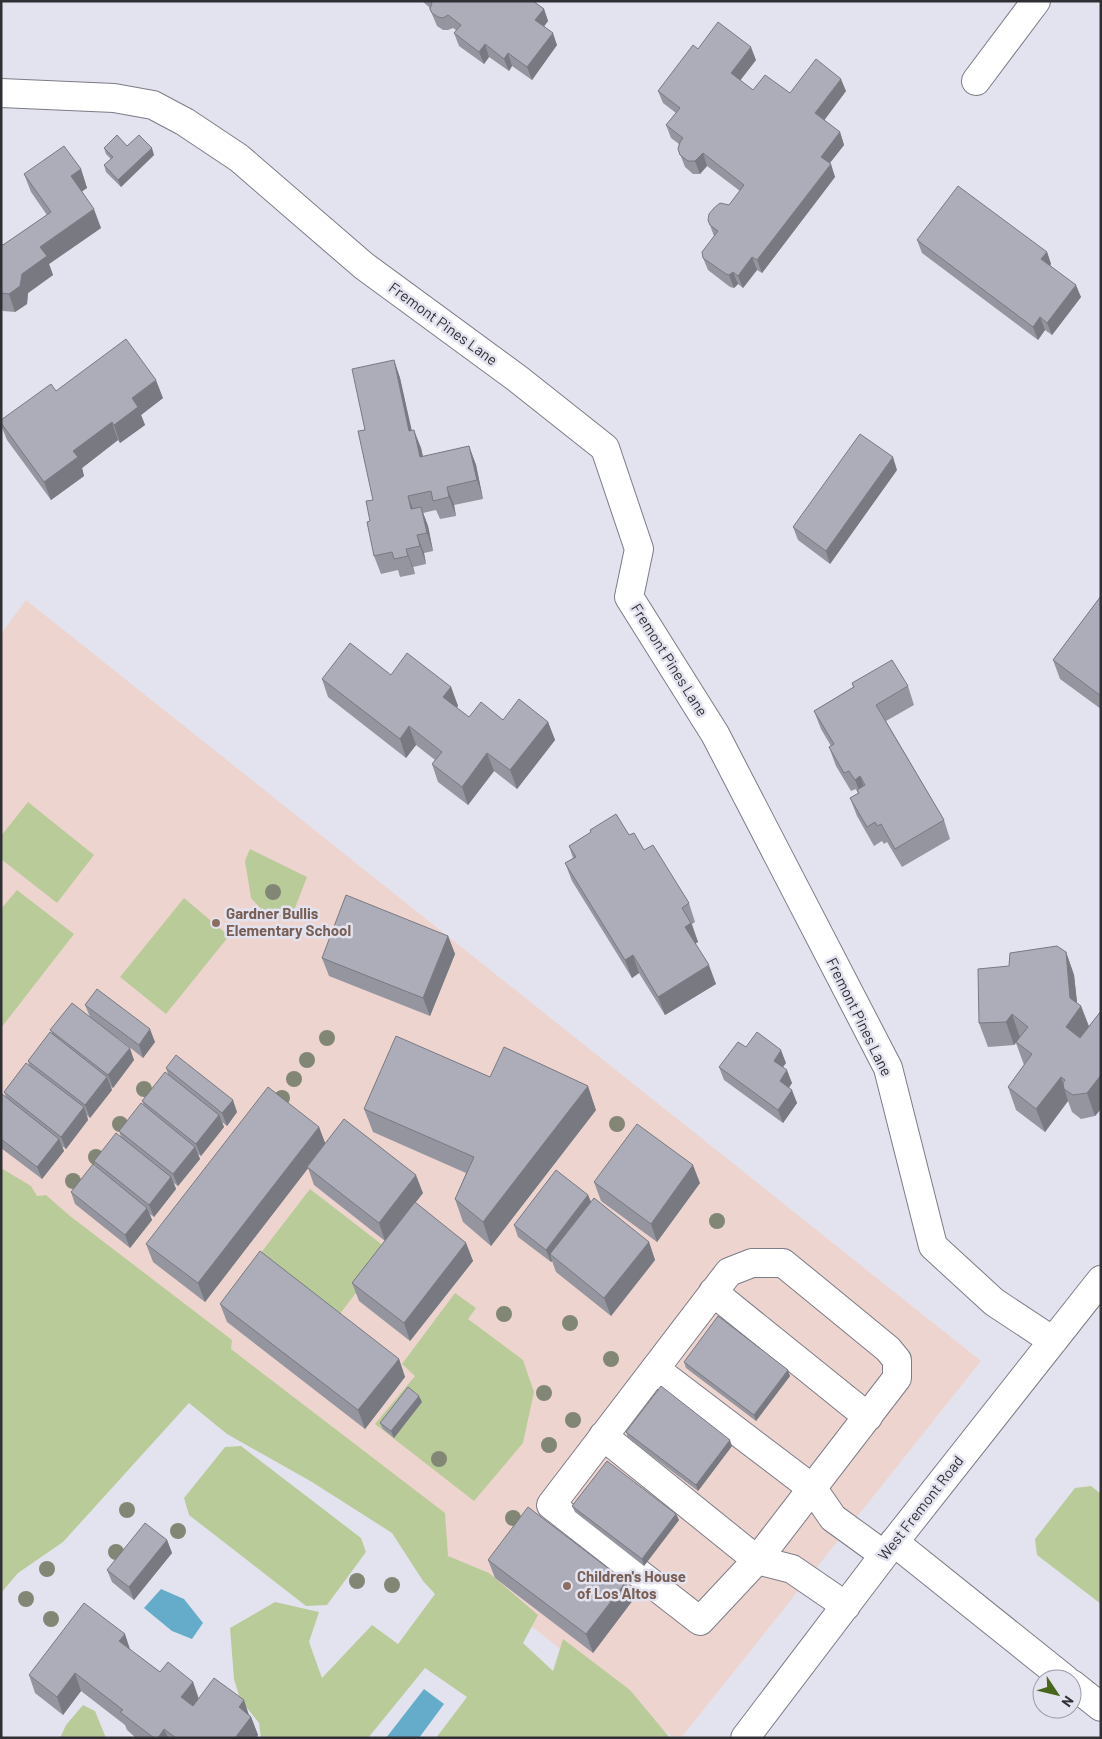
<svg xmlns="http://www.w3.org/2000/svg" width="1102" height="1739" font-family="Barlow,sans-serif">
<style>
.education{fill:#eed4cf}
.green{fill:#bacb9a}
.water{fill:#65accb}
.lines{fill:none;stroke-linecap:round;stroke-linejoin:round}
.minor-casing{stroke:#7c7c87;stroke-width:30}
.minor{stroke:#fff;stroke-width:28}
.tree{fill:#818774}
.wall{fill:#95959f}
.shaded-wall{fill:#797982}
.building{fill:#adadb9;stroke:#797982}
.education-dot{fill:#8d6e63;stroke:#e3e3ef;stroke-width:2}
.labels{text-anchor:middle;stroke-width:5;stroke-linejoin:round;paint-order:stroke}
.street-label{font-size:15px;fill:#2f2f34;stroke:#e3e3ef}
.education-label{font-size:15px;font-weight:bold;fill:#785e54;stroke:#e3e3ef;text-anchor:start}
</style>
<rect width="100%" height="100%" fill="#e3e3ef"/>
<path class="education" d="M26,600L981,1361L681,1738H674L1,1211V634Z"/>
<path class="green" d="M28,802L94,855L57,903L1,859V836Z
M250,849L307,877L290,921L261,909L251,898L245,861Z
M17,890L74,934L1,1028V909Z
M184,898L229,936L166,1014L120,977Z
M1,1168L31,1186L37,1196L46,1195L70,1216L232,1340L231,1349L445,1513L448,1556L489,1573L538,1615L523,1643L553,1671L563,1639L630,1690L670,1738H436L467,1697L425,1668L368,1738H261L259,1723L240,1699L234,1679L230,1628L275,1602L319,1612L309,1642L322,1678L372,1625L398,1644L435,1594L423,1581L392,1533L312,1482L227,1434L189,1403L63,1542L18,1573L1,1593Z
M310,1189L389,1250L339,1315L260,1254Z
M455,1293L476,1308L468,1319L523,1360L534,1392L523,1443L474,1501L375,1424L415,1376L402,1364Z
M241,1446L361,1538L366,1552L327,1605L306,1606L189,1515L184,1498L225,1447Z
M1091,1486L1101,1494V1604L1037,1555L1035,1539L1075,1488Z
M83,1705L95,1711L106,1738H60L66,1725Z"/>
<path class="water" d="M161,1589L184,1599L203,1623L192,1639L172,1631L144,1608Z
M424,1689L444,1704L419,1738H386Z"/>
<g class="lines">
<g class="minor-casing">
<path id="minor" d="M976,81L1036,1
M1,93L114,98L153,105L185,122L239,158L364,266L518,379L605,448L639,549L629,597L715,734L888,1068L933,1246L994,1302L1053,1341
M752,1263H783L888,1349L897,1360V1378L757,1560L700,1621L551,1505L729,1272Z
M713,1292L868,1417
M655,1369L813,1489L833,1518L884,1555
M603,1436L757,1560L792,1569L846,1606
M894,1542L1065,1679
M1072,1684L1101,1707
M745,1738L884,1555L1101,1280"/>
</g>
<use href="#minor" class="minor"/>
</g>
<g class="tree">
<circle cx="273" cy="892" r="8"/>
<circle cx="327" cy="1038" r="8"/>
<circle cx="307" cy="1060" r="8"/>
<circle cx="294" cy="1079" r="8"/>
<circle cx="144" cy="1089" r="8"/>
<circle cx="282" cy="1098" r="8"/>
<circle cx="120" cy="1124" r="8"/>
<circle cx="617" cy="1124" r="8"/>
<circle cx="96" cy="1157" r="8"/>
<circle cx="73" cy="1181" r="8"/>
<circle cx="717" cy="1221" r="8"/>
<circle cx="504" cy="1314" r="8"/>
<circle cx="570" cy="1323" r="8"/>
<circle cx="611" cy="1359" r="8"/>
<circle cx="544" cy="1393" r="8"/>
<circle cx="573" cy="1420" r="8"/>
<circle cx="549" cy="1445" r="8"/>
<circle cx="439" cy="1459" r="8"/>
<circle cx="127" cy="1510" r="8"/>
<circle cx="513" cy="1518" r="8"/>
<circle cx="178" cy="1531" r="8"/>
<circle cx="116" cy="1552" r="8"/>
<circle cx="47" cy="1569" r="8"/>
<circle cx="357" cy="1581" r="8"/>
<circle cx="392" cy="1585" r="8"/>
<circle cx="26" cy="1599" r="8"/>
<circle cx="51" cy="1619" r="8"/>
</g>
<path class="wall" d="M422,1H533L544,9L548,21L544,26L557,45L532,80L512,66L509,71L489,57L484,64L459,46L454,33L456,30L453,28L448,30H443L437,26L429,7Z
M698,49L756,60L740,80L753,90L790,93L846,91L824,120L840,132L844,145L830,163L835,177L762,273L757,270L743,288L738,284L734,288L730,287L708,270L703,258L714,236L708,220L729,205L740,191L707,166L700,174H693L685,167L678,149L679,144L671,138L666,125L676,113L663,103L658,91Z
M127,146L154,155L121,187L106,172L104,165L111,159L106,154L104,148Z
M81,169L87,188L82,191L101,228L49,264L53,275L28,293L27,304L15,312L3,311L1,308V243L3,245L47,215L31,192L24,174Z
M917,240L1047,252L1051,264L1050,265L1081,297L1052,335L1045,330L1038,340L922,253Z
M394,360L400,378L411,430L421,448L423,457L469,446L476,465L483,499L454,505L456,516L440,519L436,510L423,513L428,526L433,551L424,553L426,564L413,567L415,574L400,577L398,570L381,574L374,556L370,521L373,500L365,430Z
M56,391L163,398L141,415L145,425L120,443L118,440L82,468L84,476L51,500L7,440L1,425V420Z
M897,470L830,564L798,540L793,527Z
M1101,596V709L1060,679L1053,660Z
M391,675L451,687L458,706L456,708L469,717L548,722L555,740L517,789L494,771L468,805L438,782L432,764L435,760L416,745L406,758L328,697L322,679Z
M852,683L908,686L914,705L886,721L944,820L950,839L902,867L887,842L884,844L882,841L874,846L857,816L850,798L858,793L856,789L851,791L836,766L829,747L831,746L821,729L814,711L853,687Z
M590,830L629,835L644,850L689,903L695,922L692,924L698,942L695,943L716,984L665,1015L639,973L632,978L572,881L565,863L573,858L569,846L591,832Z
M448,936L455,954L430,1016L329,976L322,958Z
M1066,952L1074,975L1077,1003L1081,1006L1089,1026L1101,1011V1109L1095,1116L1081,1119L1072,1112L1068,1101L1045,1132L1016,1110L1008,1087L1024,1065L1016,1043L1014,1045L988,1047L979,1023L1009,966Z
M85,1005L155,1042L143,1058L118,1038L134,1060L113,1088L111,1087L112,1090L90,1118L87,1115L88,1120L66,1149L62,1146L64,1151L42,1179L1,1148V1095L6,1097L4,1092L29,1065L28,1061L52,1033L50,1030L90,1017Z
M746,1047L786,1063L783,1067L792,1083L789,1088L797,1103L783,1123L724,1080L719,1067Z
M166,1068L237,1112L227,1126L222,1122L224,1127L201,1156L198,1154L200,1159L178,1186L174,1183L176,1189L154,1217L150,1214L152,1220L130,1248L75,1204L71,1192L96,1167L94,1161L121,1137L119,1131L144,1106L142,1101L168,1074Z
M490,1077L596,1110L491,1246L463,1222L455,1199L466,1173L373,1132L364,1109Z
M319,1127L325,1144L423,1193L415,1203L466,1243L473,1261L410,1341L359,1301L352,1283L385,1241L314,1185L308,1168L205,1302L153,1262L146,1244Z
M594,1182L700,1183L657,1242L601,1201Z
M588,1195L591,1202L649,1242L655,1260L611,1316L556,1272L552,1261L551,1262L518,1237L514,1225Z
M220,1304L399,1359L405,1377L365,1429L227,1322Z
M684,1362L790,1376L756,1421L686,1368Z
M422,1402L394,1438L383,1429L380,1423Z
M626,1432L732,1446L698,1491L628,1438Z
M572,1506L676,1514L679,1520L644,1566L575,1512Z
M167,1540L172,1553L134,1600L112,1582L107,1570Z
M488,1560L626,1582L633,1600L593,1653L495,1578Z
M130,1650L160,1672L193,1682L199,1699L249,1715L251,1717L258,1735L256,1738H136L127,1730L125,1725L81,1691L63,1715L35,1693L29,1675Z"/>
<path class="shaded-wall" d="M544,9L548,21L540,32L535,20Z
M553,33L557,45L532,80L527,67Z
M485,44L489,57L484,64L479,52Z
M751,47L756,60L736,86L731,73Z
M508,53L512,66L509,71L504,59Z
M841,79L846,91L820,126L815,113Z
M840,132L844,145L825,169L821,157Z
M152,148L154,155L121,187L118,180Z
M703,153L707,166L700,174L695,161Z
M831,164L835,177L762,273L757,260Z
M81,169L87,188L78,194L71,176Z
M94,209L101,228L49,264L53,275L28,293L27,304L15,312L9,294L40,247Z
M1047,252L1051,264L1046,271L1041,259Z
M752,257L757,270L743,288L738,276Z
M733,272L738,284L734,288L729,275Z
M1076,285L1081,297L1052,335L1047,323Z
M1040,317L1045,330L1038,340L1033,327Z
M394,360L400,378L416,449L409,431Z
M156,380L163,398L141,415L145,425L120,443L114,425L132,398Z
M112,422L118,440L82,468L84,476L51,500L44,482L73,451Z
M414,430L421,448L427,475L420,457Z
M469,446L476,465L483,499L477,480Z
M893,457L897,470L830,564L826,551Z
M447,487L454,505L456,516L449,497Z
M408,496L415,514L411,509Z
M421,507L428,526L433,551L427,533Z
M417,535L424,553L426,564L420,546Z
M406,549L413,567L415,574L408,556Z
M451,687L458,706L450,716L443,697Z
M548,722L555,740L517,789L510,770Z
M409,726L416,745L406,758L400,739Z
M487,753L494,771L468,805L462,787Z
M860,776L867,795L862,798L855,780Z
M691,923L698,942L692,946L685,927Z
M448,936L455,954L430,1016L423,998Z
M1066,952L1074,975L1078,1011L1081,1006L1090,1030L1074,1051L1066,1027L1070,998Z
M633,955L639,973L632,978L625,960Z
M709,965L716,984L665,1015L658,997Z
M1012,1014L1020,1038L1014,1045L1006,1022Z
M150,1029L155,1042L143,1058L139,1045Z
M130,1048L134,1060L113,1088L108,1075Z
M781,1050L786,1063L778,1073L774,1061Z
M787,1070L792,1083L784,1094L780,1081Z
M1101,1075V1109L1095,1116L1087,1093Z
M107,1077L112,1090L90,1118L85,1105Z
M1061,1077L1068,1101L1045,1132L1036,1109Z
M588,1086L596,1110L491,1246L483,1222Z
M792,1090L797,1103L783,1123L778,1110Z
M233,1100L237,1112L227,1126L222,1113Z
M84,1107L88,1120L66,1149L61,1137Z
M219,1115L224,1127L201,1156L196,1144Z
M319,1127L326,1145L205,1302L198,1283Z
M59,1139L64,1151L42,1179L37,1167Z
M195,1147L200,1159L178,1186L173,1174Z
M693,1165L700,1183L657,1242L651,1224Z
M416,1175L423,1193L385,1241L379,1223Z
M171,1177L176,1189L154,1217L149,1205Z
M588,1195L593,1207L550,1254L552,1261L551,1262L546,1250Z
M147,1208L152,1220L130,1248L125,1235Z
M649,1242L655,1260L611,1316L604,1298Z
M466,1243L473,1261L410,1341L404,1323Z
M399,1359L405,1377L365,1429L358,1410Z
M788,1370L790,1376L756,1421L754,1415Z
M419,1396L422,1402L394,1438L391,1431Z
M730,1440L732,1446L698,1491L696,1485Z
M676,1514L679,1520L644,1566L642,1559Z
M167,1540L172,1553L134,1600L129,1587Z
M626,1582L633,1600L593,1653L586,1634Z
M125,1634L131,1652L119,1641Z
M75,1673L81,1691L63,1715L57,1697Z
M193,1682L199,1700L187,1715L181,1697Z
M244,1700L250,1718L251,1717L258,1735L256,1738H235L239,1707Z
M164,1729L168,1738H158Z"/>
<path class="building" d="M430,1H533L544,9L535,20L553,33L527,67L508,53L504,59L485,44L479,52L454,33L461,25L448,15L443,18L438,17L432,13L430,9L432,3Z
M718,22L751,47L731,73L753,90L765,75L790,93L816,59L841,79L815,113L840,132L821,157L831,164L757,260L752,257L738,276L733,272L729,275L726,274L703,258L702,252L718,231L710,225L708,220L709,214L714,208L720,203L729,205L744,185L703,153L695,161H688L680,155L678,149L680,142L683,138L666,125L680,108L658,91L693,45L698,49Z
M117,135L127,146L139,135L152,148L118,180L104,165L113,157L104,148Z
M64,146L81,169L71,176L94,209L40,247L47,256L22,274L20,286L9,294L1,293V243L3,245L51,212L24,174Z
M958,186L1047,252L1041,259L1076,285L1047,323L1040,317L1033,327L917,240Z
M126,339L156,380L132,398L138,407L114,425L112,422L73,451L78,457L44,482L1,423V420L51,384L56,391Z
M394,360L409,431L414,430L420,457L469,446L477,480L447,487L449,497L433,501L431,491L408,496L411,509L421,507L427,533L417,535L420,546L406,549L408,556L394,559L392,552L374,556L367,522L370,521L366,501L373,500L358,431L365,430L352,369Z
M860,434L893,457L826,551L793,527Z
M1101,596V696L1053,660Z
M350,643L391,675L407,653L451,687L443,697L469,717L481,702L503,720L519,699L548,722L510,770L487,753L462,787L432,764L442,752L409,726L400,739L322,679Z
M892,660L908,686L876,705L944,820L895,849L881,824L877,826L875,822L867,827L850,798L859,793L857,790L865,785L860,776L855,780L849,771L844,773L829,747L834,744L814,711L854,687L852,683Z
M616,814L629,835L634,833L644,850L653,845L689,903L682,908L691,923L685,927L709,965L658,997L633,955L625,960L565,863L576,857L569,846L591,832L590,830Z
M346,895L448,936L423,998L322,958Z
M1057,946L1066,952L1070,998L1081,1006L1066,1027L1080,1038L1101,1011V1075L1087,1093L1073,1095L1064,1089L1063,1083L1065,1080L1061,1077L1036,1109L1008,1087L1032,1054L1016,1042L1028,1027L1012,1014L1006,1022L979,1023L978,969L1009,966L1010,953Z
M97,989L150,1029L139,1045L85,1005Z
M72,1003L130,1048L108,1075L50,1030Z
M50,1032L107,1077L85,1105L28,1061Z
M757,1032L781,1050L774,1061L787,1070L780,1081L792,1090L778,1110L719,1067L738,1042L746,1047Z
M396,1036L490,1077L504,1047L588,1086L483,1222L455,1199L474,1157L364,1109Z
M176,1055L233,1100L222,1113L166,1068Z
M26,1063L84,1107L61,1137L4,1092Z
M165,1072L219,1115L196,1144L142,1101Z
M268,1087L319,1127L198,1283L146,1244Z
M2,1094L59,1139L37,1167L1,1139Z
M141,1103L195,1147L173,1174L119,1131Z
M344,1119L416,1175L379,1223L307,1167Z
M637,1124L693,1165L651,1224L594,1182Z
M116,1133L171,1177L149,1205L94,1161Z
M93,1164L147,1208L125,1235L71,1192Z
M556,1170L588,1195L546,1250L514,1225Z
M594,1198L649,1242L604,1298L550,1254Z
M415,1202L466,1243L404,1323L352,1283Z
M260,1251L399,1359L358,1410L220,1304Z
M718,1316L788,1370L754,1415L684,1362Z
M661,1386L730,1440L696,1485L626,1432Z
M408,1387L419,1396L391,1431L380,1423Z
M607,1461L676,1514L642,1559L572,1506Z
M528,1507L626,1582L586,1634L488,1560Z
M145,1523L167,1540L129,1587L107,1570Z
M84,1603L125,1634L119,1641L160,1672L168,1662L193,1682L181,1697L193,1706L214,1678L244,1700L239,1707L251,1717L235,1738H176L164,1729L158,1738H154L120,1712L123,1710L75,1673L57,1697L29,1675Z"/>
<g class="education-dot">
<circle cx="216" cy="923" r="5"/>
<circle cx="567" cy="1586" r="5"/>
</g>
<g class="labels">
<g class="street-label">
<text transform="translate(443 324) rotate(36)" y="5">Fremont Pines Lane</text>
<text transform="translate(669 660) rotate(58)" y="5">Fremont Pines Lane</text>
<text transform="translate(859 1017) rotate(64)" y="5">Fremont Pines Lane</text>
<text transform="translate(921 1508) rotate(-52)" y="5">West Fremont Road</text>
</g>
<g class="education-label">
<text x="226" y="919">Gardner Bullis<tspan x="226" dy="17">Elementary School</tspan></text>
<text x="577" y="1582">Children's House<tspan x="577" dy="17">of Los Altos</tspan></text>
</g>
</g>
<rect width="1102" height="1739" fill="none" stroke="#2f2f34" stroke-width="5"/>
<g transform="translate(1057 1694) rotate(125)"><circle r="24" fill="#e3e3ef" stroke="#9b9ba4"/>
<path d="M0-4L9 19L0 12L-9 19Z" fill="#48661b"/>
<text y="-8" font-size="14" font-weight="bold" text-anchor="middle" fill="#2f2f34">N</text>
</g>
</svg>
